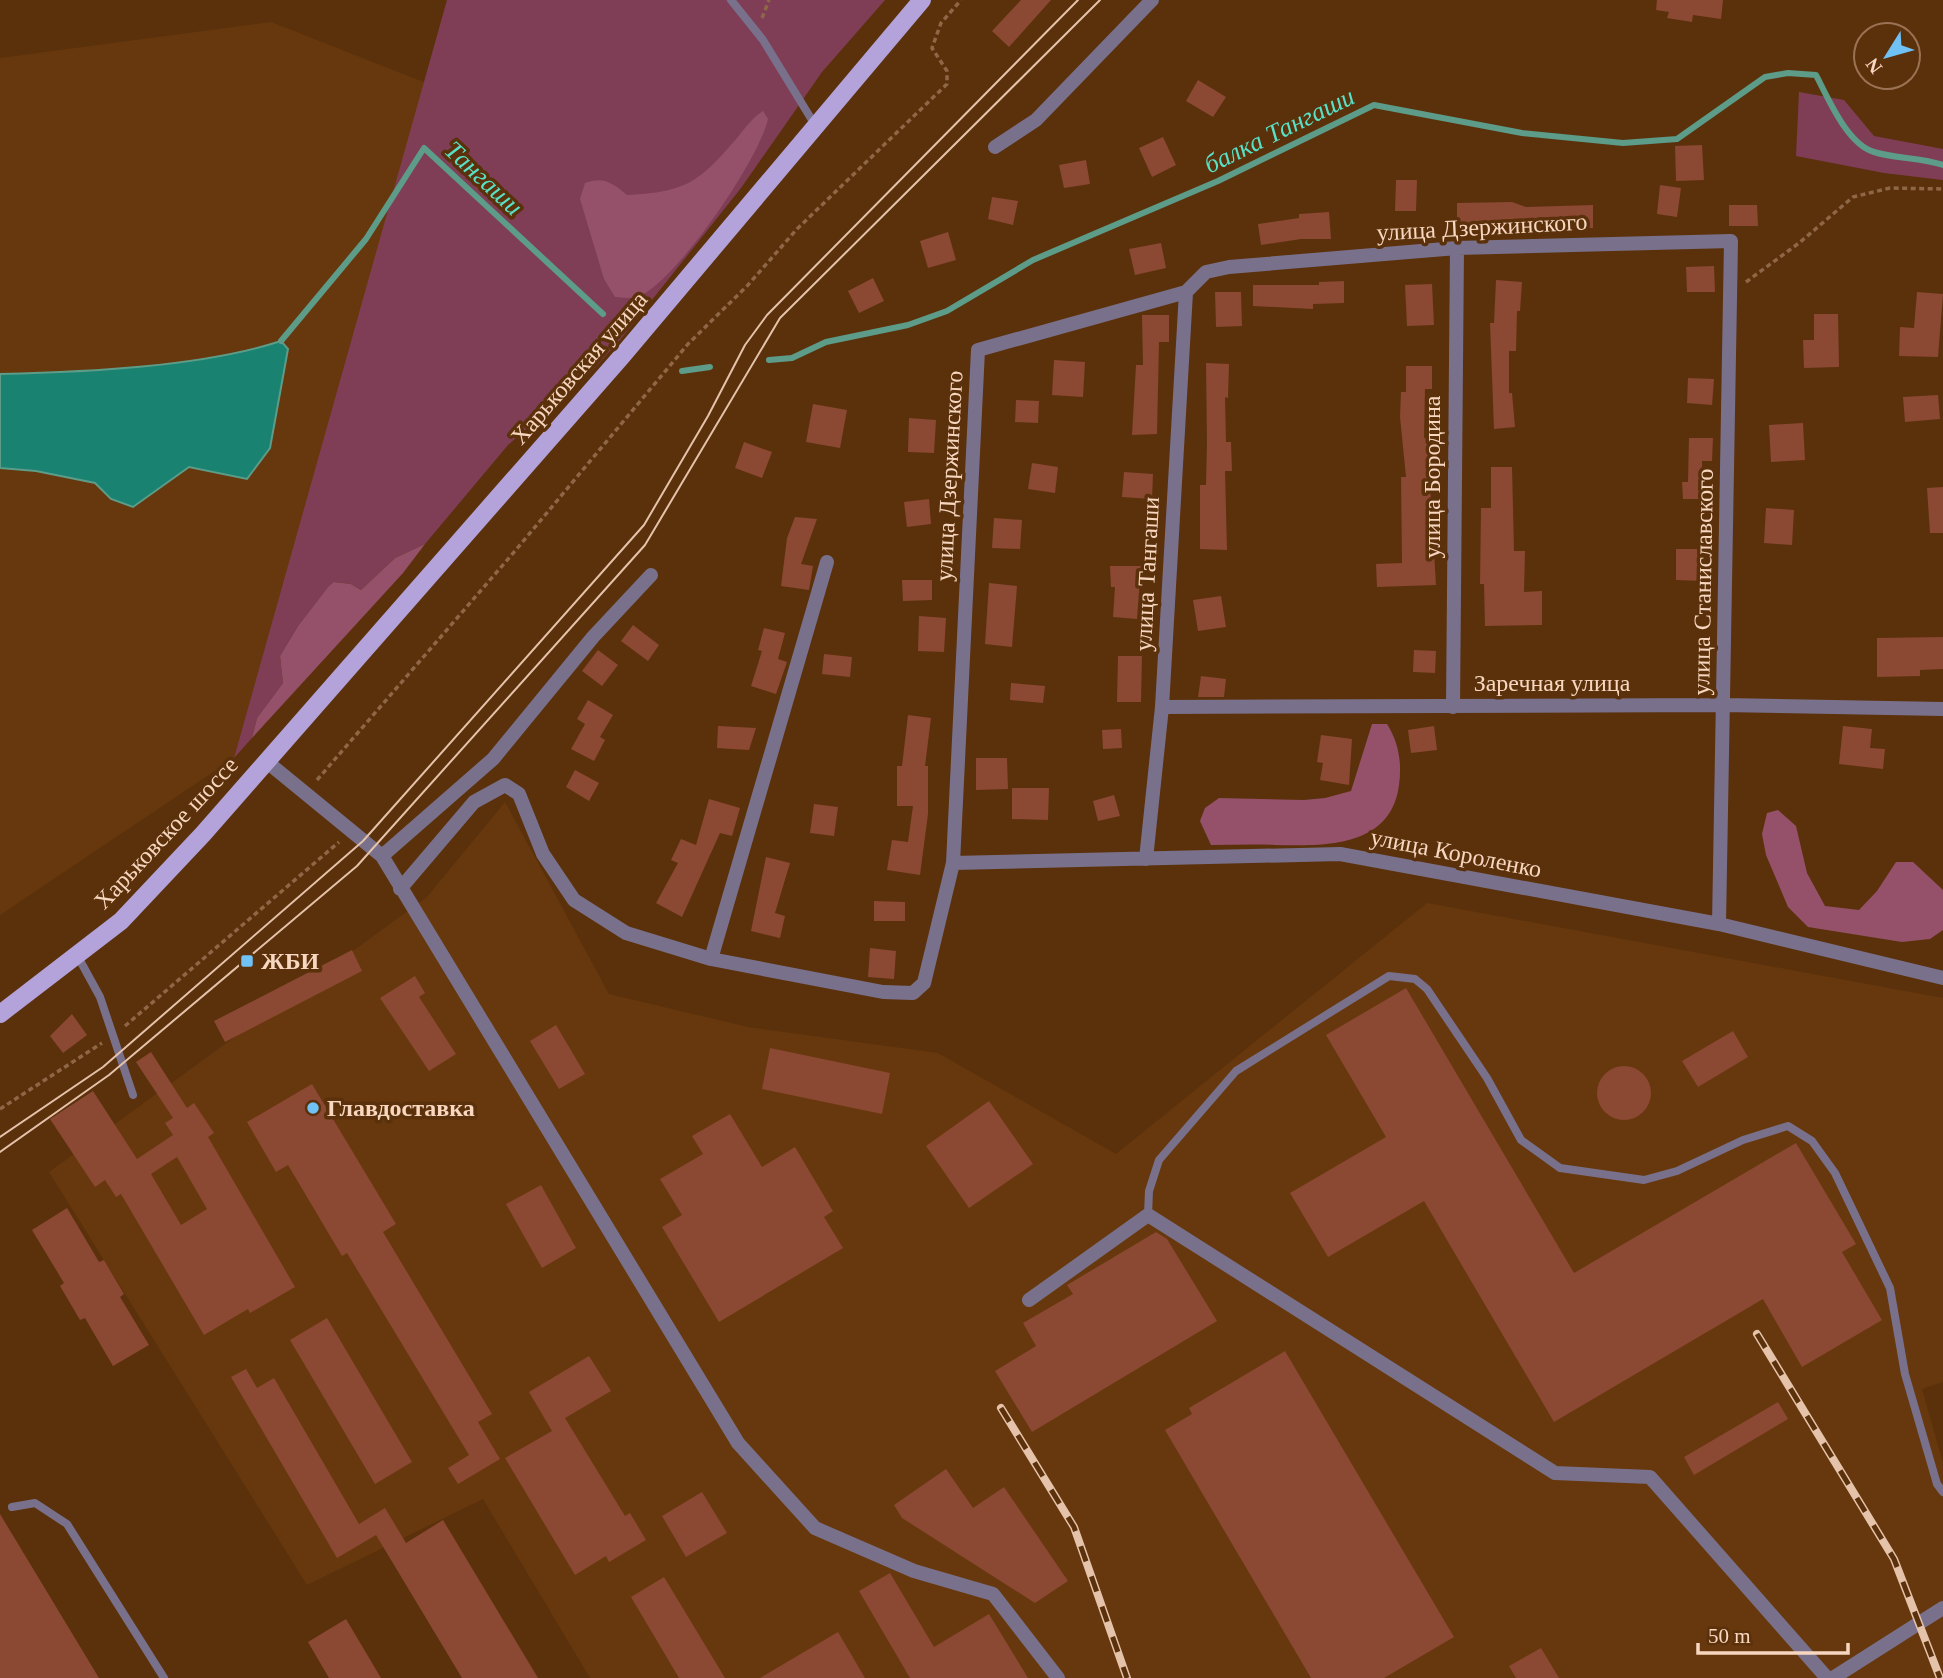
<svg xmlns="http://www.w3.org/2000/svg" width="1943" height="1678" font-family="'Times New Roman',serif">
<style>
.built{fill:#67380d}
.green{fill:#7f3e56}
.forest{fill:#945169}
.water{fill:#198270;stroke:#5c9c88;stroke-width:2}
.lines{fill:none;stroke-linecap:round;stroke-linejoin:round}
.stream{stroke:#5c9c88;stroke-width:6}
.building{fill:#8b4833;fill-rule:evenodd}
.path{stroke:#8e6747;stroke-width:3.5;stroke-dasharray:5 3.5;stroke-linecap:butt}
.service{stroke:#79718c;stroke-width:8}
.minor{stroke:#79718c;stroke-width:14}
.primary{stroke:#b3a3da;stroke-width:18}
.tram{stroke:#e5c2aa;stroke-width:2}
.rail-casing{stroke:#e5c2aa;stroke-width:8}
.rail{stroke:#5b310c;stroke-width:5;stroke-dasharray:16;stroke-linecap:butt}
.poi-dot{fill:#70c1f4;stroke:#5b310c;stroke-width:2.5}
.labels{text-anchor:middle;stroke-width:7;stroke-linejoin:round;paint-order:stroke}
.street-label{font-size:24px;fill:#f8d7c0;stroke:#5b310c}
.poi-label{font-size:24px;font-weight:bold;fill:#f8d7c0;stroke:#5b310c;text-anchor:start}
.water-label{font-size:26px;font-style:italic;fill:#59e1c7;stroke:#5b310c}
</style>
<rect width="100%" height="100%" fill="#5b310c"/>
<path class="built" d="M271,22L426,83L234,758L0,915V58Z
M505,802L609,994L748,1027L938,1053L1116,1154L1427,903L1943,998V1382L1922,1389L1943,1463V1678H590L483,1499L307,1585L49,1172L427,897Z"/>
<path class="green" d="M447,0H885L822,72L741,188L620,340L590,373L508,445L425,544L395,558L361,590L351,584L335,582L328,587L298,626L280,656L283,683L257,718L252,738L234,758Z
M1799,92L1844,100L1874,136L1943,149V180L1884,173L1796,156Z"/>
<path class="forest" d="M763,111L768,119C759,160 680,275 642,295C633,299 625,298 615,297L604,279L580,199L585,183C603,176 613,183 627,195C687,192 699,182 737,138C746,127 751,119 763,111Z
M425,544L403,573L252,738L257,718L283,683L280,656L298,626L328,587L334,582L351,584L361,590L395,558Z
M1372,724H1387C1399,743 1402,763 1399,785C1391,848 1324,846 1275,845C1254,844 1232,845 1211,845L1200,821L1205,808L1219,798L1304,800L1325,798L1351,791Z
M1778,810L1796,826L1807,873L1825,906L1859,910L1877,891L1896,862H1913L1943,890V930L1930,939L1902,942L1808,927L1788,907L1766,855L1762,834L1767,813Z"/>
<path class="water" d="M281,341L288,349L270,448L247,479L189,467L133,507L111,499L95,483L36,471L0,468V374C85,372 201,367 281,341Z"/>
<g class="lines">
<path class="stream" d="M281,341L366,239L424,148L603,314
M769,360L792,358L826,342L908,325L947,311L1033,260L1218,181L1374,105L1522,133L1623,143L1677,139L1765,77L1788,73L1816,75C1828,98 1847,144 1874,152C1896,159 1920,157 1943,165
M682,371L710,367"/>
</g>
<path class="building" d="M1021,0H1051L1009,47L992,31Z
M1657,0H1723L1721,19L1693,15L1692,22L1667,18L1669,12L1656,10Z
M1198,80L1226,97L1213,117L1186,101Z
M1163,137L1176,165L1152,177L1139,148Z
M1702,145L1704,180L1676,181L1675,146Z
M1086,160L1090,184L1064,188L1059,165Z
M1396,180H1417L1416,211H1395Z
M1660,185L1681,188L1677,217L1657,214Z
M992,197L1018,201L1013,225L988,219Z
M1512,202L1526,207L1593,205V228L1457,231V203Z
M1729,205H1757L1758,226H1729Z
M1329,212L1331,239H1301L1261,245L1258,224L1299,218V214Z
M948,232L956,260L928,268L920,241Z
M1161,243L1166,268L1135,275L1129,249Z
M1714,266L1715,292H1687L1686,267Z
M873,278L884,301L859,313L848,291Z
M1496,280L1522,282L1520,311H1517L1516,351H1509V393H1512L1515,427L1494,429L1490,323H1494Z
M1344,281V303L1313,304V309L1253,306V285H1319V282Z
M1432,284L1434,325L1407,326L1405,285Z
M1215,292H1241L1242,326L1216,327Z
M1917,292L1943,294L1938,357L1899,356L1900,327L1914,328Z
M1814,314H1838L1839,367L1804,368L1803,340H1814Z
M1142,315H1169V342H1159L1157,434L1132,435L1136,365H1143Z
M1054,360L1085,362L1083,397L1052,395Z
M1206,363L1229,364L1228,398L1225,397L1226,442H1231L1232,471H1225L1227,550L1200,549V485H1206L1207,442Z
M1406,366H1432V389H1425L1424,438H1432L1434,465L1429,466L1436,585L1377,587L1376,564L1402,563L1401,477H1406L1400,417L1401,392H1406Z
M1688,378L1714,379L1712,405L1687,403Z
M1938,395L1940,419L1905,422L1903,397Z
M1016,400L1039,401L1038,423L1015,422Z
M813,404L847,410L840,448L806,442Z
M909,418L936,420L934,453L908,452Z
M1803,423L1805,460L1771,462L1769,425Z
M1689,438H1713L1712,461H1702L1703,499H1683L1682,482H1688Z
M744,442L772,452L762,478L735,468Z
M1032,463L1058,467L1055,493L1028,489Z
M1491,467H1512L1514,551H1525L1524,592L1542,591V625L1485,626L1484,584H1480L1481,508H1491Z
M1124,472L1153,474L1152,499L1122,497Z
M1943,487V533H1930L1927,488Z
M929,499L931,524L907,527L904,502Z
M1766,508L1794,510L1792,545L1764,543Z
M795,517L817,519L801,564L813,566L809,590L781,586L787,538Z
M994,518L1022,520L1020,549L992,548Z
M1676,549H1704L1703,581L1676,580Z
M1110,566H1141L1137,619L1113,617L1115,587H1111Z
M902,580H932V600L903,601Z
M989,583L1017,586L1012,647L985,644Z
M1221,596L1226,627L1198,631L1193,600Z
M919,616L946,618L944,652L918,651Z
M633,625L659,645L648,661L621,641Z
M764,628L785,633L778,659L787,662L776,694L751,686L762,651L758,650Z
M1943,637V669L1920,670V676L1877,677V638Z
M598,650L618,665L602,686L582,671Z
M1414,650L1436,651L1435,673L1413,672Z
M824,654L852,657L850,677L822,674Z
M1118,656H1142L1141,702H1117Z
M1201,676L1226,679L1224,697H1198Z
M1011,683L1045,686L1043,703L1010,700Z
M588,700L613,715L600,737L605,740L594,761L571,749L585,724L577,719Z
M908,715L931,718L925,766H928V814L920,875L887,870L892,840L908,842L913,806H897V766H902Z
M718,726L756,728L749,750L717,748Z
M1434,726L1437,750L1411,753L1408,730Z
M1843,726L1872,729L1870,748L1885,749L1883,769L1839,764Z
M1121,729L1122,748L1103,749L1102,730Z
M1321,735L1352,739L1349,785L1320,780L1323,763L1317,762Z
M976,758H1007L1008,789L976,790Z
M575,770L599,783L589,801L566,787Z
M1012,788H1049L1048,820L1012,819Z
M1114,795L1120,816L1098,821L1093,801Z
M709,799L740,808L732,836L720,833L682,917L656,903L678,863L671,860L681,839L696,845Z
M814,804L838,807L834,836L810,833Z
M766,857L790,863L775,913L785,916L780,938L751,931Z
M874,901L905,902V921H874Z
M870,948L896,951L894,979L868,977Z
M352,950L362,971L225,1042L214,1021Z
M415,976L425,993L419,997L456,1054L429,1071L380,998Z
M1406,988L1574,1273L1796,1143L1856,1244L1842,1252L1882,1320L1802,1367L1763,1299L1554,1422L1424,1201L1328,1257L1290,1193L1386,1137L1326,1035Z
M72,1014L87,1035L63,1053L50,1036Z
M556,1025L585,1074L559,1089L530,1041Z
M1733,1031L1748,1057L1698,1087L1682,1061Z
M770,1048L890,1073L882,1114L762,1089Z
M151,1052L187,1108L194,1103L214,1133L208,1137L295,1287L250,1313L248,1309L204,1335L121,1194L116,1197L105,1180L95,1187L50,1119L93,1091L137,1159L173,1135L165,1123L173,1118L136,1062ZM177,1157L207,1209L181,1225L151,1174Z
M1597 1093a27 27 0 1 1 54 0a27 27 0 1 1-54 0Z
M312,1084L396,1224L383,1232L492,1414L478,1422L500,1459L458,1484L448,1468L469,1455L347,1253L342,1256L288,1165L276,1172L247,1122Z
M989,1101L1033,1164L969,1208L926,1146Z
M730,1114L762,1167L795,1147L833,1211L824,1217L843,1248L719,1322L662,1227L682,1215L660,1179L703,1154L692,1136Z
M541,1185L576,1248L542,1268L506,1204Z
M67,1208L99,1262L104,1260L124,1294L120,1297L149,1345L113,1366L85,1318L80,1320L60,1286L64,1283L32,1230Z
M1156,1232L1167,1239L1217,1321L1032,1432L995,1371L1036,1346L1023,1323L1073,1294L1067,1285Z
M327,1318L412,1462L375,1484L290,1340Z
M1285,1351L1454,1637L1384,1678H1311L1165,1430L1192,1414L1189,1408Z
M589,1356L611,1391L565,1418L625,1516L630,1513L646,1540L609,1562L606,1556L575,1575L505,1458L552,1431L529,1392Z
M246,1369L257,1388L274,1378L359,1524L385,1508L406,1543L443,1520L538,1678H462L376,1535L337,1558L231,1377Z
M1778,1402L1788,1419L1694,1475L1684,1457Z
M946,1469L973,1508L1004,1487L1068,1581L1035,1603L902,1518L894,1505Z
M702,1492L727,1533L686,1557L662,1516Z
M0,1514L99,1678H0Z
M890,1573L934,1647L989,1614L1028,1678H910L859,1591Z
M664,1577L725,1678H679L631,1597Z
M346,1619L381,1678H329L308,1642Z
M838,1632L865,1678H760Z
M1541,1648L1559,1678H1516L1509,1666Z"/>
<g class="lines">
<path class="path" d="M762,18L769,0
M1746,282L1799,243L1853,197L1890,188L1943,189
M317,780L515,551L688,344L748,285L797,229L947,84V71L932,48L941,23L961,0
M125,1026L339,842
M0,1109L102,1043"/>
<path class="service" d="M731,0L763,40L815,125
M77,955L100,997L133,1095
M1148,1215L1149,1191L1159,1160L1236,1071L1389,976L1415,979L1427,989L1487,1078L1521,1140L1560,1168L1644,1180L1677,1171L1743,1140L1788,1126L1812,1141L1835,1173L1890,1288L1905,1374L1937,1484L1943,1492
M12,1507L35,1503L67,1524L164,1678"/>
<path class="minor" d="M995,147L1036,120L1152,0
M1162,707L1724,705L1943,709
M1453,707L1457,248
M266,761L382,856L738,1443L815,1528L914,1571L993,1594L1058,1678
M382,856L493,759L593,637L651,575
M1146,859L1162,707L1186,292
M953,863L1340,854L1719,924L1943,978
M400,889L474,802L505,785L519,794L543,854L574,900L626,933L711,959L883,992L913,993L924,983L953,863L978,350L1186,292L1206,272L1229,267L1457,248L1731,241L1719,924
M711,959L827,562
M1029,1300L1148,1215L1555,1473L1650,1477L1827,1678
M1833,1678L1943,1608"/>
<path class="primary" d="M0,1014L121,921L203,834L622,356L922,0"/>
<path class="tram" d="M0,1137L103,1067L363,841L644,525L708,416L745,345L767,315L1078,0
M0,1152L109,1075L357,866L645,545L780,318L1100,0"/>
<g class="rail-casing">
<path id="rail" d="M1757,1334L1894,1559L1940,1678
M1001,1408L1074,1527L1127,1678"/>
</g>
<use href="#rail" class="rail"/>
</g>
<g class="poi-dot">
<rect x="240" y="954" width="14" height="14" rx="3.5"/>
<circle cx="313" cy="1108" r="7"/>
</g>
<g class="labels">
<g class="street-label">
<text transform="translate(1482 227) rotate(-3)" y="8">улица Дзержинского</text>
<text transform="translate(579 368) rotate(-49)" y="8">Харьковская улица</text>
<text transform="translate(949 476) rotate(-87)" y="8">улица Дзержинского</text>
<text transform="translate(1432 477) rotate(-90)" y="8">улица Бородина</text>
<text transform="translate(1147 574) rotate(-87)" y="8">улица Тангаши</text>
<text transform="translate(1703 582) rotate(-89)" y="8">улица Станиславского</text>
<text x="1552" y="691">Заречная улица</text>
<text transform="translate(166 833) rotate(-47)" y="8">Харьковское шоссе</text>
<text transform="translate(1456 853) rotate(11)" y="8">улица Короленко</text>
</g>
<g class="poi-label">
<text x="261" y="969">ЖБИ</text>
<text x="327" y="1116">Главдоставка</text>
</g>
<g class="water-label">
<text transform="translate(1279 130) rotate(-26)" y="9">балка Тангаши</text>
<text transform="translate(484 178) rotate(43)" y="9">Тангаши</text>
</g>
</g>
<g transform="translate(1887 56) rotate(233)"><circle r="33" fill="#5b310c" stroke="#9a7354" stroke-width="2"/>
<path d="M0-5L12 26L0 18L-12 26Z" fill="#70c1f4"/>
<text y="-10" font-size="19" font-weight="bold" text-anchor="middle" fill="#f8d7c0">N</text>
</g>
<path d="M1698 1643v10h150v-10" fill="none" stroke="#f8d7c0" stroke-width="3.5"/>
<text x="1708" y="1643" font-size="21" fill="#f8d7c0" stroke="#5b310c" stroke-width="5" paint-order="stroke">50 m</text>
</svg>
